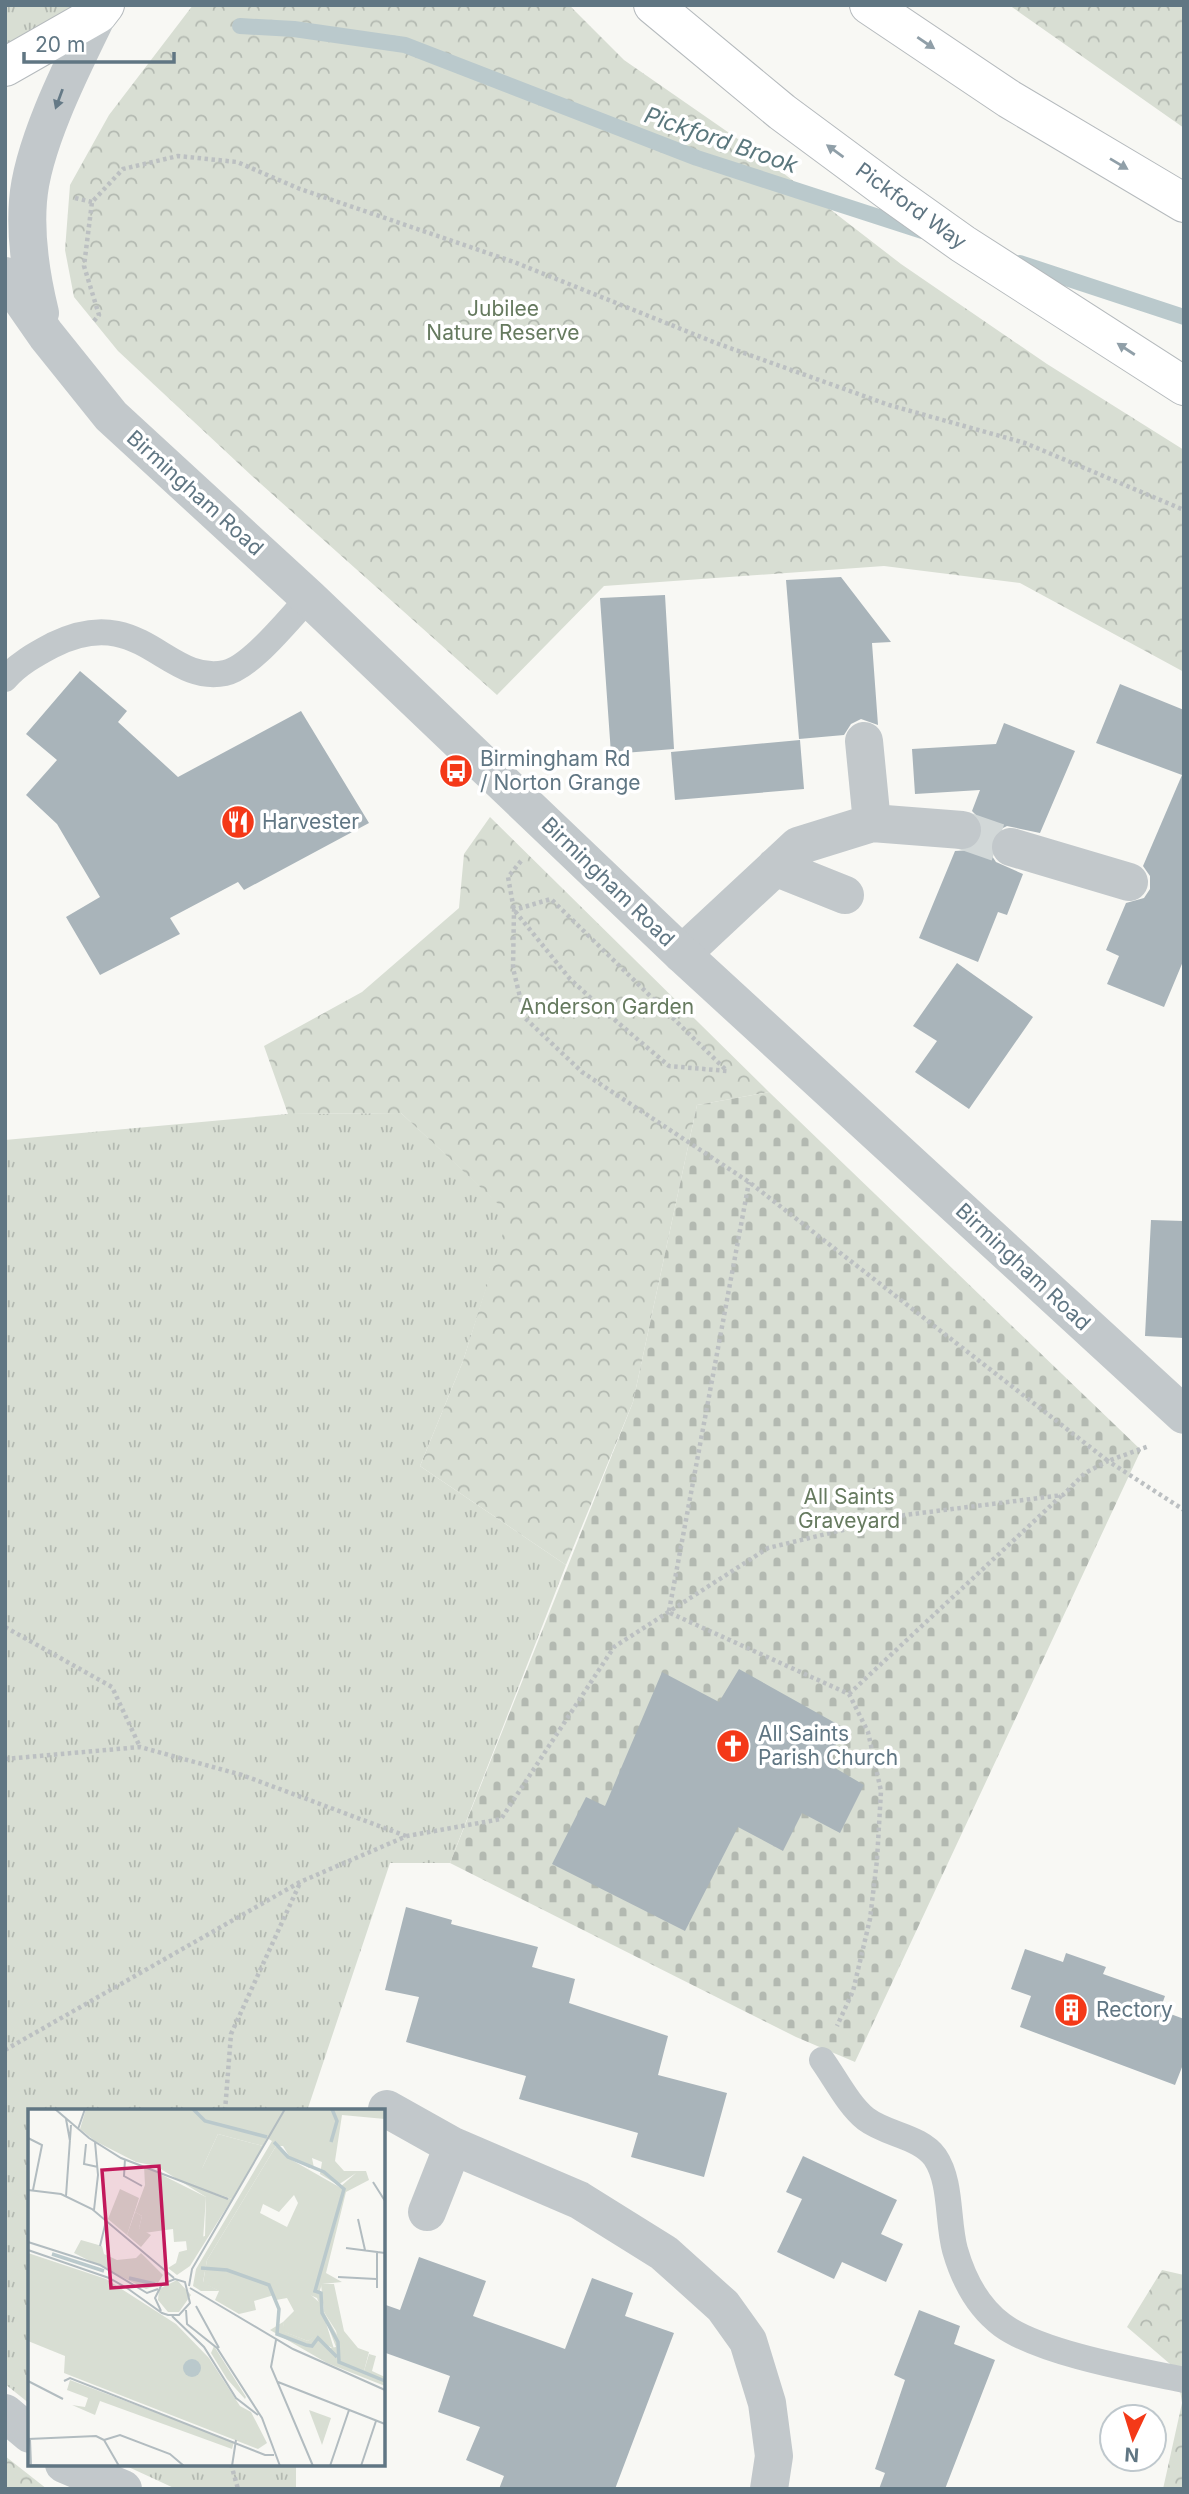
<svg xmlns="http://www.w3.org/2000/svg" width="1189" height="2494" font-family="Inter,sans-serif">
<style>
.grass{fill:url(#grass-tufts)}
.forest{fill:url(#forest-crowns)}
.cemetery{fill:url(#cemetery-stones)}
.lines{fill:none;stroke-linecap:round;stroke-linejoin:round}
.stream{stroke:#bac9cc;stroke-width:16}
.building{fill:#a9b4ba}
.minor-tunnel{stroke:#d2d8d8;stroke-width:38;stroke-dasharray:38 19;stroke-linecap:butt}
.trunk-casing{stroke:#b5babd;stroke-width:40}
.path{stroke:#bcc0c2;stroke-width:4.5;stroke-dasharray:3.5 3.5;stroke-linecap:butt}
.service{stroke:#c2c8cb;stroke-width:26}
.minor{stroke:#c2c8cb;stroke-width:38}
.tertiary{stroke:#c2c8cb;stroke-width:38}
.trunk{stroke:#fff;stroke-width:38}
.oneway{fill:#909fa8}
.oneway2{fill:#657a87}
.labels{text-anchor:middle;stroke-width:7;stroke-linejoin:round;paint-order:stroke}
.street-label{font-size:21px;fill:#607683;stroke:#fff}
.park-label{font-size:21px;fill:#667a5f;stroke:#fff}
.poi-label{font-size:21px;fill:#607683;stroke:#fff;text-anchor:start}
.water-label{font-size:23px;font-style:italic;fill:#5a777d;stroke:#fff}
.inset-river{fill:none;stroke:#bac9cc;stroke-width:3.5}
.inset-road{fill:none;stroke:#b2bcc0;stroke-width:2}
.view{fill:#c2185b;fill-opacity:0.15;stroke:#c2185b;stroke-width:3.5}
.inset-edge{fill:none;stroke:#607683;stroke-width:3.5}
</style>
<defs>
<pattern id="grass-tufts" width="24" height="20" patternUnits="userSpaceOnUse" patternTransform="scale(1.75)"><rect width="24" height="20" fill="#d8ded3"/><path d="M3 7l-1-3M5 7V3M7 7l1-3M15 17l-1-3M17 17v-4M19 17l1-3" fill="none" stroke="#b3b9b1"/></pattern>
<pattern id="forest-crowns" width="20" height="18" patternUnits="userSpaceOnUse" patternTransform="scale(1.75)"><rect width="20" height="18" fill="#d8ded3"/><path d="M2 6a3 3 0 1 1 6 0M12 15a3 3 0 1 1 6 0" fill="none" stroke="#b3b9b1"/></pattern>
<pattern id="cemetery-stones" width="16" height="16" patternUnits="userSpaceOnUse" patternTransform="scale(1.75)"><rect width="16" height="16" fill="#d8ded3"/><path d="M2 7V4a2 2 0 0 1 4 0v3zM10 15v-3a2 2 0 0 1 4 0v3z" fill="#b3b9b1"/></pattern>
</defs>
<rect width="100%" height="100%" fill="#f8f8f4"/>
<path class="grass" d="M5,5H80L5,51Z
M401,1113L510,1214L463,1361L420,1466L566,1565L450,1863H390L307,2111H30V2404L5,2384V1140L288,1114Z
M122,2464H296V2489H176Z"/>
<path class="forest" d="M193,5H569L624,60L748,146L901,264L1047,364L1184,450V672L1020,583L884,566L604,586L497,695L252,476L118,351L74,297L65,250L70,185L109,115Z
M1009,5H1184V128Z
M490,817L769,1092L697,1105L633,1402L566,1565L420,1466L463,1361L509,1214L401,1113L288,1114L264,1046L362,992L459,908L464,854Z
M1162,2270L1184,2275V2489H1163L1182,2403L1177,2370L1127,2327Z
M5,2456L47,2489H5Z"/>
<path class="cemetery" d="M769,1092L1141,1450L855,2062L796,2037L450,1863L633,1402L697,1105Z"/>
<g class="lines">
<path class="stream" d="M240,26L294,29L405,45L697,158L922,231
M1020,263L1184,317"/>
</g>
<path class="building" d="M841,577L891,642L872,643L878,725L861,719L851,724L844,735L799,739L786,580Z
M665,595L674,749L611,754L600,598Z
M80,671L127,711L118,722L178,777L301,711L369,823L244,890L238,882L170,918L180,934L100,975L66,917L100,897L57,824L26,795L57,760L26,734Z
M1120,684L1184,710V959L1164,1007L1107,984L1119,956L1106,950L1126,903L1144,898L1150,889V876L1143,866L1182,775L1096,743Z
M1004,723L1075,751L1040,833L1007,826L997,831L990,840V853L996,862L1023,874L1007,915L998,912L978,962L919,938L955,851L971,850L980,842L984,832L982,821L972,811L980,790L915,794L912,749L996,744Z
M800,740L804,789L675,800L671,752Z
M957,963L1033,1017L969,1109L915,1072L937,1041L913,1026Z
M1151,1220L1184,1221V1338L1145,1336Z
M739,1669L846,1729L825,1762L864,1785L840,1833L802,1813L783,1851L738,1827L685,1931L552,1864L586,1797L605,1806L662,1672L719,1702Z
M406,1907L452,1920L451,1924L538,1947L532,1967L575,1979L569,2003L668,2036L658,2075L727,2093L704,2177L631,2157L638,2133L519,2099L526,2076L406,2042L419,1997L385,1990Z
M1025,1949L1063,1962L1066,1953L1106,1967L1103,1974L1165,1996L1160,2010L1184,2019V2062L1175,2085L1020,2027L1031,1996L1011,1989Z
M803,2156L897,2200L881,2234L903,2244L886,2282L842,2262L834,2279L777,2252L802,2199L786,2192Z
M419,2257L486,2281L473,2316L565,2349L592,2278L633,2293L625,2316L674,2333L615,2489H499L504,2476L466,2460L480,2427L438,2412L450,2376L383,2352V2304L400,2310Z
M919,2310L960,2326L954,2344L995,2360L945,2489H879L885,2473L875,2469L905,2380L894,2375Z"/>
<g class="lines">
<path class="minor-tunnel" d="M962,830L1011,847"/>
<g class="trunk-casing">
<path id="trunk" d="M653,5L782,112L890,192L963,244L1184,386
M869,5L1009,99L1184,203
M5,67L98,14L105,5"/>
</g>
<path class="path" d="M75,198L92,202
M94,321L99,315L84,266L92,202L123,169L178,156L237,162L300,189L514,262L716,343L889,405L1025,443L1184,510
M521,861L508,877L514,910L570,979L616,1021L669,1066L727,1071L551,899L514,910L513,968L525,1018L582,1072L749,1182L1108,1461L1149,1446
M669,1611L749,1182
M670,1613L849,1694L868,1732L881,1791L877,1860L870,1919L853,1991L837,2026
M5,1627L112,1687L140,1747
M849,1694L1061,1496
M5,1759L140,1747L242,1775L406,1836
M5,2050L300,1882L407,1836L501,1819L614,1647L768,1548L905,1515L1063,1495L1085,1473L1108,1461L1184,1510
M225,2111L231,2034L300,1883
M231,2464L238,2489"/>
<path class="service" d="M5,679C18,664 36,654 53,645C141,601 165,685 225,673C252,667 290,617 309,598
M822,2060C835,2078 849,2106 866,2119C887,2135 920,2136 935,2157C952,2182 947,2221 955,2250C963,2278 978,2307 1002,2325C1040,2353 1136,2370 1184,2380"/>
<path class="minor" d="M864,741L872,823
M1011,847L1129,882
M775,867L845,895
M682,954L798,846L872,823L962,830
M387,2109L453,2146L579,2200L664,2253L723,2306L748,2341L767,2403L774,2456L769,2489
M427,2212L453,2146
M5,2413L30,2434
M64,2464L123,2489"/>
<path class="tertiary" d="M5,276L46,335L111,416L309,598L682,954L1184,1415
M40,313C31,276 25,239 28,201C32,145 73,65 98,14"/>
<use href="#trunk" class="trunk"/>
</g>
<defs><path id="oneway-solid" d="M-6-.8H1V-3.2L6.5 0L1 3.2V.8H-6Z" transform="scale(1.75)"/></defs>
<g class="oneway">
<use href="#oneway-solid" transform="translate(926 43) rotate(34)"/>
<use href="#oneway-solid" transform="translate(835 151) rotate(-144)"/>
<use href="#oneway-solid" transform="translate(1119 164) rotate(31)"/>
<use href="#oneway-solid" transform="translate(1126 349) rotate(-147)"/>
</g>
<use class="oneway2" href="#oneway-solid" transform="translate(59 99) rotate(110)"/>
<defs>
<g id="bus-disc" transform="scale(1.75)"><circle r="9.5" fill="#f43918" stroke="#fff"/><path d="M-5-6H5V4H4V6H2V4H-2V6H-4V4H-5ZM-3.5-4V0h7V-4ZM-3.5 1.2v1.5H-2V1.2ZM2 1.2v1.5H3.5V1.2Z" fill="#fff"/></g>
<g id="restaurant-disc" transform="scale(1.75)"><circle r="9.5" fill="#f43918" stroke="#fff"/><path d="M-5-6h1v4h1v-4h1v4h1v-4h1v5L-1.5 .5V6h-2V.5L-5-1ZM5-6V6H3V1.5H1.5Q1.5-4 5-6Z" fill="#fff"/></g>
<g id="church-disc" transform="scale(1.75)"><circle r="9.5" fill="#f43918" stroke="#fff"/><path d="M-1.2-6h2.4v3.5h3.3v2.4h-3.3V6h-2.4V-.1h-3.3v-2.4h3.3Z" fill="#fff"/></g>
<g id="building-disc" transform="scale(1.75)"><circle r="9.5" fill="#f43918" stroke="#fff"/><path d="M-4-6H4V6H1V3H-1V6H-4ZM-2.5-4.3h1.7v1.8h-1.7ZM.8-4.3h1.7v1.8H.8ZM-2.5-1h1.7V.8h-1.7ZM.8-1h1.7V.8H.8Z" fill="#fff"/></g>
</defs>
<g fill-rule="evenodd">
<use href="#bus-disc" x="456" y="771"/>
<use href="#restaurant-disc" x="238" y="822"/>
<use href="#church-disc" x="733" y="1746"/>
<use href="#building-disc" x="1071" y="2010"/>
</g>
<g class="labels">
<g class="street-label">
<text transform="translate(911 206) rotate(36)" y="7">Pickford Way</text>
<text transform="translate(195 493) rotate(42)" y="7">Birmingham Road</text>
<text transform="translate(608 882) rotate(44)" y="7">Birmingham Road</text>
<text transform="translate(1023 1267) rotate(43)" y="7">Birmingham Road</text>
</g>
<g class="park-label">
<text x="503" y="316">Jubilee<tspan x="503" dy="24">Nature Reserve</tspan></text>
<text x="607" y="1014">Anderson Garden</text>
<text x="849" y="1504">All Saints<tspan x="849" dy="24">Graveyard</tspan></text>
</g>
<g class="poi-label">
<text x="480" y="766">Birmingham Rd<tspan x="480" dy="24">/ Norton Grange</tspan></text>
<text x="262" y="829">Harvester</text>
<text x="758" y="1741">All Saints<tspan x="758" dy="24">Parish Church</tspan></text>
<text x="1096" y="2017">Rectory</text>
</g>
<g class="water-label">
<text transform="translate(721 140) rotate(19)" y="8">Pickford Brook</text>
</g>
</g>
<g transform="translate(28 2109)">
<rect width="357" height="357" fill="#f8f8f4"/>
<path d="M190,25L235,37L204,90L166,77ZM248,37L262,50L313,79L283,186L292,194L306,240L286,228L280,232L256,223L255,213L266,202L259,189L248,191L246,186L226,192L228,201L211,205L187,191L191,182L175,174L179,151ZM266,86L270,94L259,118L232,104L235,95L251,103ZM116,57L178,88L175,131L146,133L145,120L116,124L111,119L114,107L107,103L117,76ZM149,171L163,186L151,203H140L130,191L131,180ZM293,175H306L316,222L330,239L341,243L336,262L315,249L308,222L296,203ZM42,271L206,333L204,340L72,292L67,306L44,296L57,298L60,289L39,281ZM281,301L303,309L294,336L293,333Z" fill="#d8ded3" fill-rule="evenodd"/>
<path d="M58,0H357V10L314,6L307,52L316,62H338L341,71L318,83L298,164L314,173L294,175L292,181L296,203L317,240L315,249H322L336,262L341,245L348,247L344,262L357,268V277L299,254L242,221L255,213L257,223L280,232L293,222L302,239L308,238L289,189L282,186L312,78L328,64L310,76L292,65L294,53L284,49L286,59H281L261,47L255,37H248L179,151L175,173L191,182H173L165,177L168,160L244,32L239,29L235,37L190,25L166,77L204,90L162,157L149,166L140,159L148,154L151,143L159,141L158,132L177,127L178,88L128,57L108,53L67,32L52,20ZM107,103L114,107L111,119L123,126L113,138L99,126ZM53,131L74,137L76,145L89,151L108,149L113,144L135,166L128,177L118,180L46,144ZM0,144L78,170L148,215L181,249L212,297L223,303L239,334L230,340L36,264L37,247L0,232ZM186,237L218,288L217,290L199,270L183,244Z" fill="#d8ded3"/>
<path d="M173,58L187,63L181,82L166,77ZM92,80L111,89L99,126L80,110Z" fill="#d8ded3"/>
<path d="M155 259a9 9 0 1 1 18 0a9 9 0 1 1-18 0Z" fill="#bac9cc"/>
<path class="inset-river" d="M165,0L177,12L239,28M246,33L260,48L296,63L316,80L287,182L293,184L294,204L310,233L311,253L357,272M303,33L309,12L304,0M24,145L76,162M173,159L199,161L241,176L251,200L249,225L278,236L284,237L290,229L309,248M101,169L127,175"/>
<path class="inset-road" d="M27,0L61,29L93,49L200,90M38,10L42,32M50,20L57,0M0,29L14,36L5,81M58,35L56,55L70,58M97,50L96,67L114,77M345,73L357,92M0,81L33,85L64,100L146,169M38,87L43,16M66,101L70,66L67,33M330,110L337,141M0,133L72,156L119,184L130,180M72,137L78,112M318,139L357,144M0,141L81,169L99,179L134,204L140,206H151L162,194L157,173L147,170L134,175L127,189L133,202M349,142V179M310,168L348,170M161,177L164,160L257,0M162,179L265,240L357,281M168,197L191,239M158,201L159,215L189,239L234,309L252,357M144,207L176,238L208,289L230,306M248,231L243,258L285,357M0,272L35,290M36,272L42,269L237,346H246M250,273L357,315M0,330L68,327L76,331M2,330L3,357M76,331L92,326L142,345L156,357M76,331L91,357M3,356L26,357M204,357L208,331M302,357L321,301M333,357L348,312"/>
<path class="view" d="M131,57L139,175L83,179L74,61Z"/>
<rect width="357" height="357" class="inset-edge"/>
</g>
<rect width="1189" height="2494" fill="none" stroke="#607683" stroke-width="14"/>
<g transform="translate(1133 2438) rotate(184)"><circle r="33" fill="#ffffff" stroke="#bfc8cd" stroke-width="2"/>
<path d="M0-5L12 26L0 18L-12 26Z" fill="#f43918"/>
<text y="-10" font-size="19" font-weight="bold" text-anchor="middle" fill="#607683">N</text>
</g>
<path d="M24 52v10h150v-10" fill="none" stroke="#607683" stroke-width="3.5"/>
<text x="35" y="52" font-size="21" fill="#607683" stroke="#ffffff" stroke-width="5" paint-order="stroke">20 m</text>
</svg>
